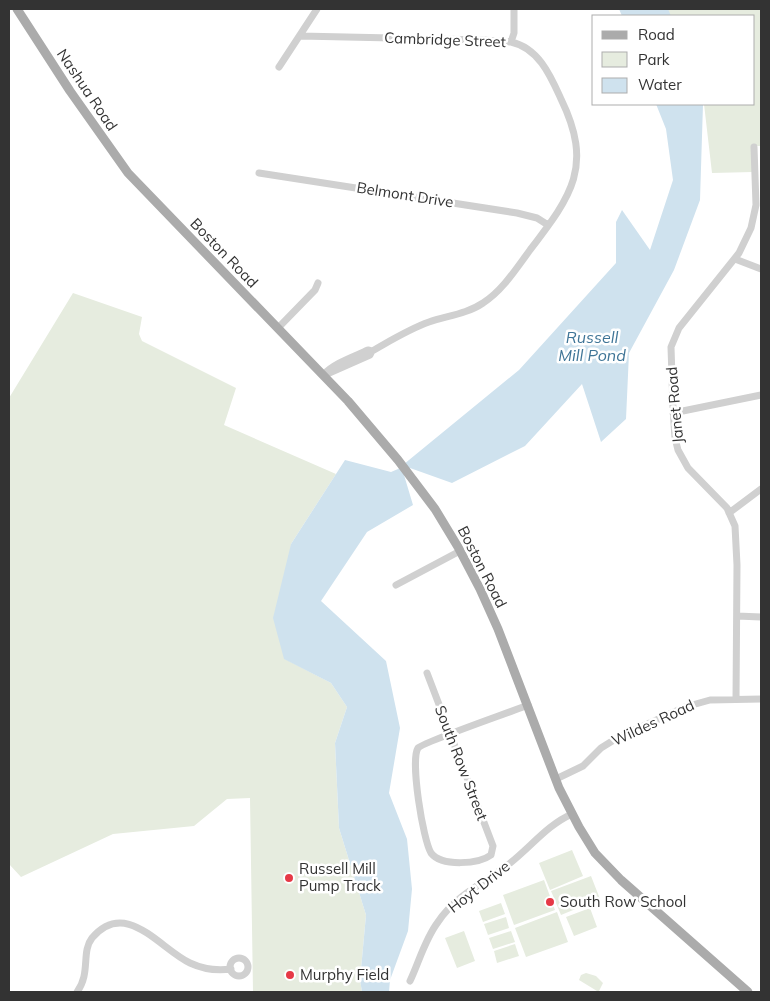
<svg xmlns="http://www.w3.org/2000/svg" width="770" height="1001" font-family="Mulish,sans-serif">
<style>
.green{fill:#e6ecdf}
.water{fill:#cfe2ee}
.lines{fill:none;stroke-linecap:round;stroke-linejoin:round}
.minor{stroke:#d0d0d0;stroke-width:7}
.major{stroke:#ababab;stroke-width:9}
.poi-dot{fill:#e63946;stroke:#fff;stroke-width:2}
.labels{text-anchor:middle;stroke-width:5;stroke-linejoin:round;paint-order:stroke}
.street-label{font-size:15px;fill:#333;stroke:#fff}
.poi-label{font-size:15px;fill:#333;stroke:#fff;text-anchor:start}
.water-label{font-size:16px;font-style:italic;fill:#3f7597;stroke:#fff}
</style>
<rect width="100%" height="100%" fill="#fff"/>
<path class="green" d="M665,9H761V146H753V172L712,173L704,104H754V16H667Z
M73,293L142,317L139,334L142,341L236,388L224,425L336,474L291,544L285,659L331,683L347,707L335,743L339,828L366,915L360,980L362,992H253L250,798L227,799L194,826L113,834L21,877L9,864V398Z
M572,850L583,876L550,890L539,863Z
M591,876L600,899L561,915L551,891Z
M544,880L555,910L514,925L503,895Z
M501,903L505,914L483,922L479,911Z
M590,908L597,927L574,936L566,917Z
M557,912L568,942L526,957L515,928Z
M506,917L509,928L488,935L484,924Z
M464,931L475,961L457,968L445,938Z
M511,931L515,942L493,949L489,938Z
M515,944L519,956L497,963L494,951Z
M586,973L596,976L603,983L599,991H597L579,980L581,975Z"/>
<path class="water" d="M619,9H668L671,16H622Z
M656,104H703L700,200L674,270L629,353L626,419L601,442L582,384L525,446L452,483L410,468L404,475L413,505L367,532L321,601L386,661L400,728L389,793L407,839L412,889L408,931L390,980L389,992H362L360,980L366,915L339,828L335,743L347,707L331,683L284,659L273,618L291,544L345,460L391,472L398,469L519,370L616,263V222L622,210L650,250L673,180L666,129Z"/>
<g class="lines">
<path class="minor" d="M300,36L485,40C493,41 503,41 511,42C539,48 551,77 561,99C594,167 571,196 530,250C516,269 502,291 483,303C467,314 446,316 429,322C409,329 390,341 372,351L368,350C353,357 334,363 323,375
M511,42L514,33V9
M279,67L317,9
M259,173L517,213L537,218L548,225
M735,259L761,269
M278,328L315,290L318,283
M327,374L370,355L372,351
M673,413L761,395
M729,513L761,489
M396,585L460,551
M737,616L761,617
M427,673L493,846L491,855C479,864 442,867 431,853C423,840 410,760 418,748C423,742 514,711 528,705
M736,699L737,565L735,526L727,508L688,468L678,450L675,438L673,408L671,347L679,328L739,253L751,228L756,205L754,147
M556,779L583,766L601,748L617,738L685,707L710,700L761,699
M230 967a9 9 0 1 1 18 0a9 9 0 1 1-18 0Z
M410,981C419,962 425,939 438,922C455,896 485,882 509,864C531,847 547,825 572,814
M77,992C91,973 81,952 92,938C126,898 160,949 190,963C203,969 217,971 231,969"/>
<path class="major" d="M17,9L70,91L128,173L348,401L398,460L435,509L458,547L480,589L498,629L559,788L579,827L595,853L621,880L748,992"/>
</g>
<g class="poi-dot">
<circle cx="289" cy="878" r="5"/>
<circle cx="550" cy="902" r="5"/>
<circle cx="290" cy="975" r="5"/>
</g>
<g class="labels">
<g class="street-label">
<text transform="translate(445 40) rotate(2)" y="5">Cambridge Street</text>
<text transform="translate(87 90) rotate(56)" y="5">Nashua Road</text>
<text transform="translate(405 195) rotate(9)" y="5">Belmont Drive</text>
<text transform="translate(224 253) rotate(46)" y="5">Boston Road</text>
<text transform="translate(675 405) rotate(-95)" y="5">Janet Road</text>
<text transform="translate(482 567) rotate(63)" y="5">Boston Road</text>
<text transform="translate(653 723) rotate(-25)" y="5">Wildes Road</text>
<text transform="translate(461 763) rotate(69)" y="5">South Row Street</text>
<text transform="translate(479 887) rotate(-38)" y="5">Hoyt Drive</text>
</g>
<g class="poi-label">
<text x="299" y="874">Russell Mill<tspan x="299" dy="17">Pump Track</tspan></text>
<text x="560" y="907">South Row School</text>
<text x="300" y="980">Murphy Field</text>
</g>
<g class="water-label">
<text x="592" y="343">Russell<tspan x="592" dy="18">Mill Pond</tspan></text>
</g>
</g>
<rect width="770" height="1001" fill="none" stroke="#333333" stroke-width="20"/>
<rect x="592" y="15" width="162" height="90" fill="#ffffff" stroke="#adadad"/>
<rect x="602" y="31" width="25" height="8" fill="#ababab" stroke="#adadad"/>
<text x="638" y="40" font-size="15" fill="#333333">Road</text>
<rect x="602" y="52" width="25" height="15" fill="#e6ecdf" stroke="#adadad"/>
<text x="638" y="65" font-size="15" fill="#333333">Park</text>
<rect x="602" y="78" width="25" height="15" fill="#cfe2ee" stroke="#adadad"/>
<text x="638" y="90" font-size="15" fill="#333333">Water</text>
</svg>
